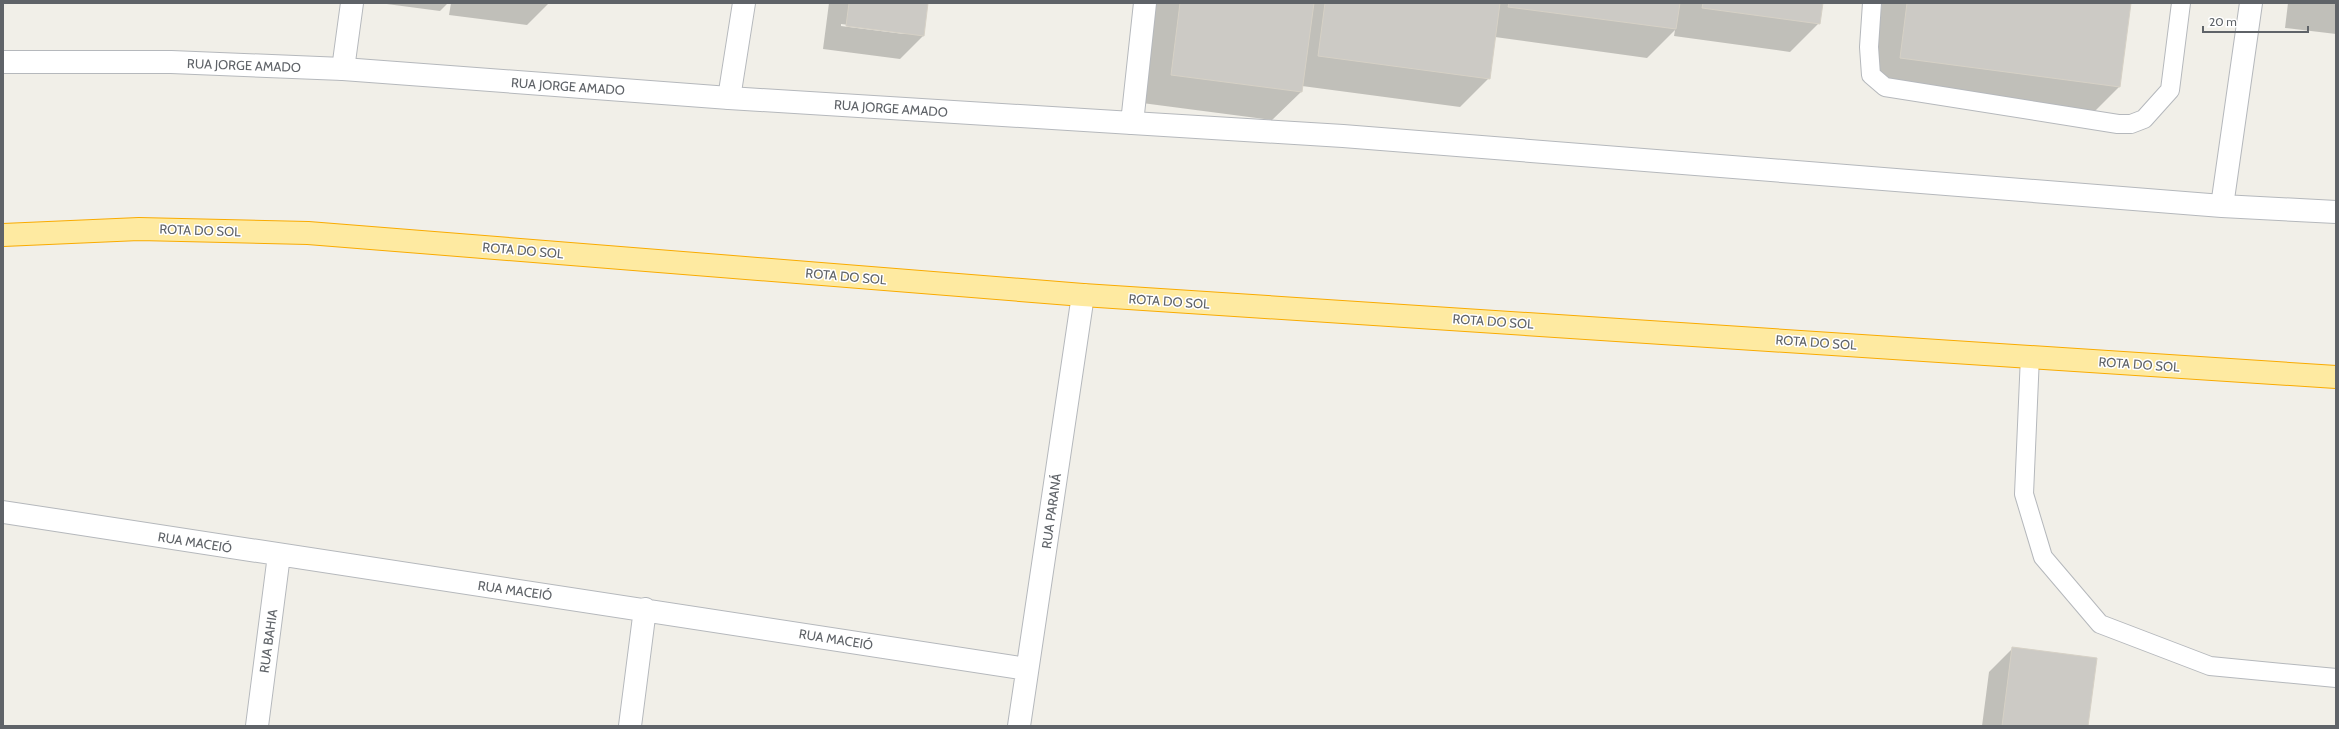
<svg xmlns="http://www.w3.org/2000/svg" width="2339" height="729" font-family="Cabin,sans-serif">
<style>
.shadow{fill:#0003;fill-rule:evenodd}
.building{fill:#cccac5;stroke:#d6d1c6}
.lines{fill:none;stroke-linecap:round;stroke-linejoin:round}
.service-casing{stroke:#b5b8bc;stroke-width:20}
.minor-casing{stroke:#b5b8bc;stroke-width:24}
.tertiary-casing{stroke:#b5b8bc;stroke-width:24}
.trunk-casing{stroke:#f9ab00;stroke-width:24}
.service{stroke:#fff;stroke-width:18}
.minor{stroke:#fff;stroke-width:22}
.tertiary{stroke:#fff;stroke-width:22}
.trunk{stroke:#feeaa1;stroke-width:22}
.labels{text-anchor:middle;stroke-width:3;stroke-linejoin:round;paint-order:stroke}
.street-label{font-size:13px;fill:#5f6368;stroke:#fff}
</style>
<rect width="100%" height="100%" fill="#f1efe8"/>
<path class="shadow" d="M379,3H448L440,11Z
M451,3H549L527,25L449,15Z
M829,3H927L923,36L900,59L823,49ZM841,24L904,32V34L841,26Z
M1156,3H1822L1819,23L1790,52L1674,36L1675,30L1647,58L1495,37L1489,78L1460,107L1302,86L1301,92L1272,120L1142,103Z
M1882,3H2130L2119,87L2090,116L1871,87Z
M2288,3H2336V34L2285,28Z
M2013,648L2087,726H1982L1989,672Z"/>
<path class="building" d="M849,3H928L924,36L846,26Z
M1180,3H1314L1302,92L1171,75Z
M1325,3H1500L1490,79L1318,56Z
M1509,3H1680L1676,29L1508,7Z
M1703,3H1823L1820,24L1702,8Z
M1907,3H2131L2120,87L1900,58Z
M2012,647L2097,658L2088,726H2002Z"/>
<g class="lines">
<g class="service-casing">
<path id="service" d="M1872,3L1869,47L1871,75L1885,87L2118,124H2131L2144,119L2170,90L2181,3
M2030,356L2024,494L2043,557L2100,624L2210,666L2336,678"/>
</g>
<g class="minor-casing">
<path id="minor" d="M343,69L352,3
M729,98L744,3
M1132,123L1343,136L2222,206L2336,212
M2222,206L2251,3
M3,512L1027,669
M257,726L279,555
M630,726L645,609
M1019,726L1083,295"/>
</g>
<g class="tertiary-casing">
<path id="tertiary" d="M3,62H171L343,69L729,98L1132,123L1145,3"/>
</g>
<g class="trunk-casing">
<path id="trunk" d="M3,235L139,229L308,233L1083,295L2336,377"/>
</g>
<use href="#service" class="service"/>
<use href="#minor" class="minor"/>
<use href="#tertiary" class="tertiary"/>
<use href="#trunk" class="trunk"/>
</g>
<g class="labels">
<g class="street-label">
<text transform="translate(244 65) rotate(2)" y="5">RUA JORGE AMADO</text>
<text transform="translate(568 86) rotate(4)" y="5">RUA JORGE AMADO</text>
<text transform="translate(891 108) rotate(4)" y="5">RUA JORGE AMADO</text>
<text transform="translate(200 230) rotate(2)" y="5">ROTA DO SOL</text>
<text transform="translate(523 250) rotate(5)" y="5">ROTA DO SOL</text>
<text transform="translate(846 276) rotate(5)" y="5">ROTA DO SOL</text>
<text transform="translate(1169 301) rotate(4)" y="5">ROTA DO SOL</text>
<text transform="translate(1493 321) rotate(4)" y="5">ROTA DO SOL</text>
<text transform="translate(1816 342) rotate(4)" y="5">ROTA DO SOL</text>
<text transform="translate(2139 364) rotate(4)" y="5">ROTA DO SOL</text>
<text transform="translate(1051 511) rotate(-82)" y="5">RUA PARANÁ</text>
<text transform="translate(195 542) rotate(9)" y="5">RUA MACEIÓ</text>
<text transform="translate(515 590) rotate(8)" y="5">RUA MACEIÓ</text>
<text transform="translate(836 639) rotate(9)" y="5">RUA MACEIÓ</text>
<text transform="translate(268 641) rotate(-82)" y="5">RUA BAHIA</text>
</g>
</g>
<rect width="2339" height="729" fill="none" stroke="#5f6368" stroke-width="8"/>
<path d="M2203 26v6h105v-6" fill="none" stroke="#5f6368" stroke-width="2"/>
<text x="2209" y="26" font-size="12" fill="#5f6368" stroke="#ffffff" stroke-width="3" paint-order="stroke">20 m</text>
</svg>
